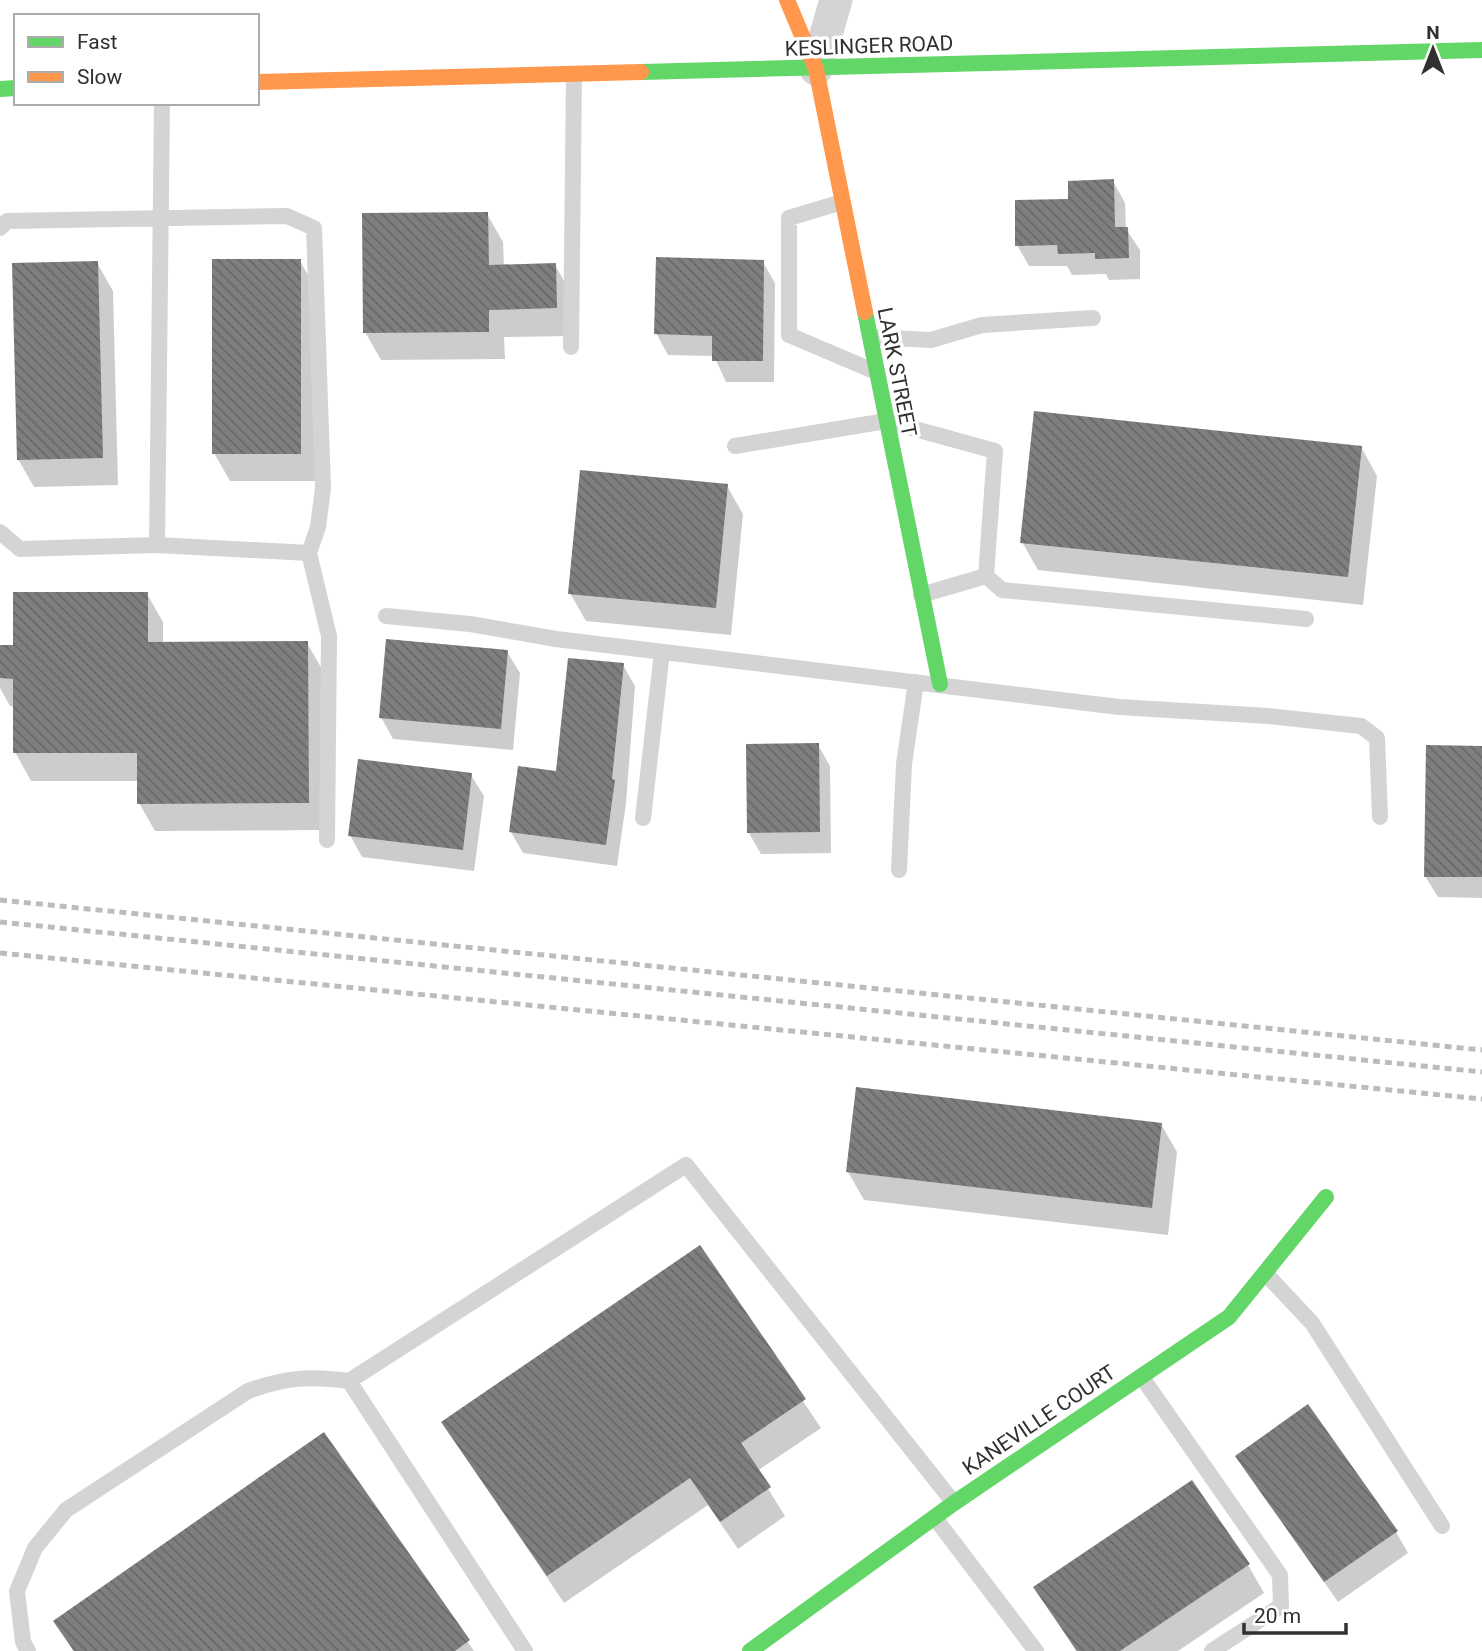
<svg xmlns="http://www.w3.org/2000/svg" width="1482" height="1651" font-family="Roboto,sans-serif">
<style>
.shadow{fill:#0003}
.building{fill:url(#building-back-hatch)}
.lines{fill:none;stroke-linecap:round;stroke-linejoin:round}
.lane{stroke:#d4d4d4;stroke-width:16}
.street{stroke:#d4d4d4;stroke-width:33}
.fast{stroke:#63d668;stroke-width:16}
.slow{stroke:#ff974d;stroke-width:16}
.rail{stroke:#bcbcbc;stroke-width:5;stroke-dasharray:7 5;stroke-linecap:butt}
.labels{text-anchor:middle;stroke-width:7;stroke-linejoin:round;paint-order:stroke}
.street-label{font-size:21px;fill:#303030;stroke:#fff}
</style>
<defs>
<pattern id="building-back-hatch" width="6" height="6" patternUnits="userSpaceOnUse" patternTransform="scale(1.75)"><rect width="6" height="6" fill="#7f7f7f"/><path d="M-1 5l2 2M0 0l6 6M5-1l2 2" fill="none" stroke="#686868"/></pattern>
</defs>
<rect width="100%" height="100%" fill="#fff"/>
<path class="shadow" d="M1113,181L1125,203L1126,229L1140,250V279L1109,280L1106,274L1072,275L1067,266H1029L1017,245L1069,201Z
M487,214L503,242L504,266L555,265L571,293L572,336L504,337L505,359L381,360L365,332Z
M300,261L316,289V481H230L214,453Z
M763,262L775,283L774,382H726L714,356L668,355L656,333Z
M97,263L113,291L118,485L34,487L18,459Z
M1361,447L1377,476L1363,605L1038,570L1022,542Z
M727,486L743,514L731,635L586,621L570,593Z
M147,594L163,622V644L307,643L323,671L324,830L155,831L139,803V781H31L15,752V706H10L0,688V646L15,647Z
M507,652L520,673L513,750L393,739L381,717Z
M623,665L635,686L626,803L617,866L523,853L511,832L558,773Z
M818,745L830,766L831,853L761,854L749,833Z
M1482,747V898L1438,897L1425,876Z
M471,775L484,796L474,871L362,857L350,835Z
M1161,1124L1177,1152L1168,1235L864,1200L848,1172Z
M700,1248L821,1428L757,1471L785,1516L738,1549L708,1505L564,1603L443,1423Z
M324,1435L474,1651H73L55,1621Z
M1237,1456L1396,1532L1408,1553L1338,1602Z
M1248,1565L1264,1593L1178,1651H1076L1036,1588Z"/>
<path class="building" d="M1114,179L1115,227H1128L1129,258L1095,259V253L1058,254L1057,245L1015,246V200L1068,199V181Z
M488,212L489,265L556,263L557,308L489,310V332L363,333L362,213Z
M656,257L764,260L763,361H712V336L654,334Z
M212,259H301V454H212Z
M98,261L103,458L17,460L12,263Z
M1034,411L1362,446L1348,577L1020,543Z
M580,470L728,484L716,608L568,594Z
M13,592H148V642L308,641L309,803L137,804V753H13V679L0,678V645H13Z
M386,639L508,650L501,729L379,718Z
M568,658L624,663L612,779L615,780L606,845L509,832L518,766L556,771Z
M819,743L820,832L747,833L746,744Z
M1426,745L1482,746V877H1424Z
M358,759L472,773L463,850L348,836Z
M856,1087L1162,1123L1152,1208L846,1172Z
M700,1245L806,1399L741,1443L771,1487L720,1522L690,1478L547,1576L441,1422Z
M1308,1404L1398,1531L1324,1582L1235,1456Z
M324,1432L470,1640L455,1651H74L53,1621Z
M1192,1480L1250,1564L1120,1651H1077L1033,1587Z"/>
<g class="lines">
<path class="lane" d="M842,202L789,218V335L876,372
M0,228L7,221L287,216L314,228L323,488L318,527L309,553L157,545
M871,337L931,340L982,325L1093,318
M571,347L574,74
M735,446L886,421L995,451L986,576L1002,590L1306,619
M0,532L20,549L157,545L162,103
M309,553L329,636L327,840
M921,595L986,576
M386,616L470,624L556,639L1119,707L1268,716L1361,726L1377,738L1380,817
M643,818L662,652
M899,870L904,764L916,682
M1265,1273L1312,1323L1442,1526
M1141,1376L1280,1575L1281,1606L1212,1651
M935,1518L1036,1651
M28,1651L23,1642L17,1591L35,1548L66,1510L248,1391C287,1377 309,1376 349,1381
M525,1651L349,1381L686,1165L954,1503"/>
<path class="street" d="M816,69L836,0"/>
<path class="fast" d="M641,72L1482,50
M0,89L16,88
M865,312L940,684
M750,1651L954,1503L1229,1317L1326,1197"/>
<path class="slow" d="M787,0L816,69L865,312
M257,82L641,72"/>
<path class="rail" d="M0,900L1482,1050
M0,922L1482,1072
M0,953L1482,1099"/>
</g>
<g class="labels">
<g class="street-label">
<text transform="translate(869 46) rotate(-2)" y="7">KESLINGER ROAD</text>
<text transform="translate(897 372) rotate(79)" y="7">LARK STREET</text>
<text transform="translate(1039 1420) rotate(-34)" y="7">KANEVILLE COURT</text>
</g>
</g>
<rect x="14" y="14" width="245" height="91" fill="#ffffff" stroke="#acacac" stroke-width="2"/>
<rect x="28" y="37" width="35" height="10" fill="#63d668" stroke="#acacac" stroke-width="2"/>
<text x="77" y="49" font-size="21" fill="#303030">Fast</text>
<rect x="28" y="72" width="35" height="10" fill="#ff974d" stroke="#acacac" stroke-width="2"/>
<text x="77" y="84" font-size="21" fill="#303030">Slow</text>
<g transform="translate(1433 49)" stroke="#ffffff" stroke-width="5" paint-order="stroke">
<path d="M0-5L12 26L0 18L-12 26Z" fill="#303030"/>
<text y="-10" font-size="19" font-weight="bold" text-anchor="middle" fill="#303030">N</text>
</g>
<path d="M1244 1623v10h102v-10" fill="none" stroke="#303030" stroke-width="3.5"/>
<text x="1254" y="1623" font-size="21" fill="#303030" stroke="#ffffff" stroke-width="5" paint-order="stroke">20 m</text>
</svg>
